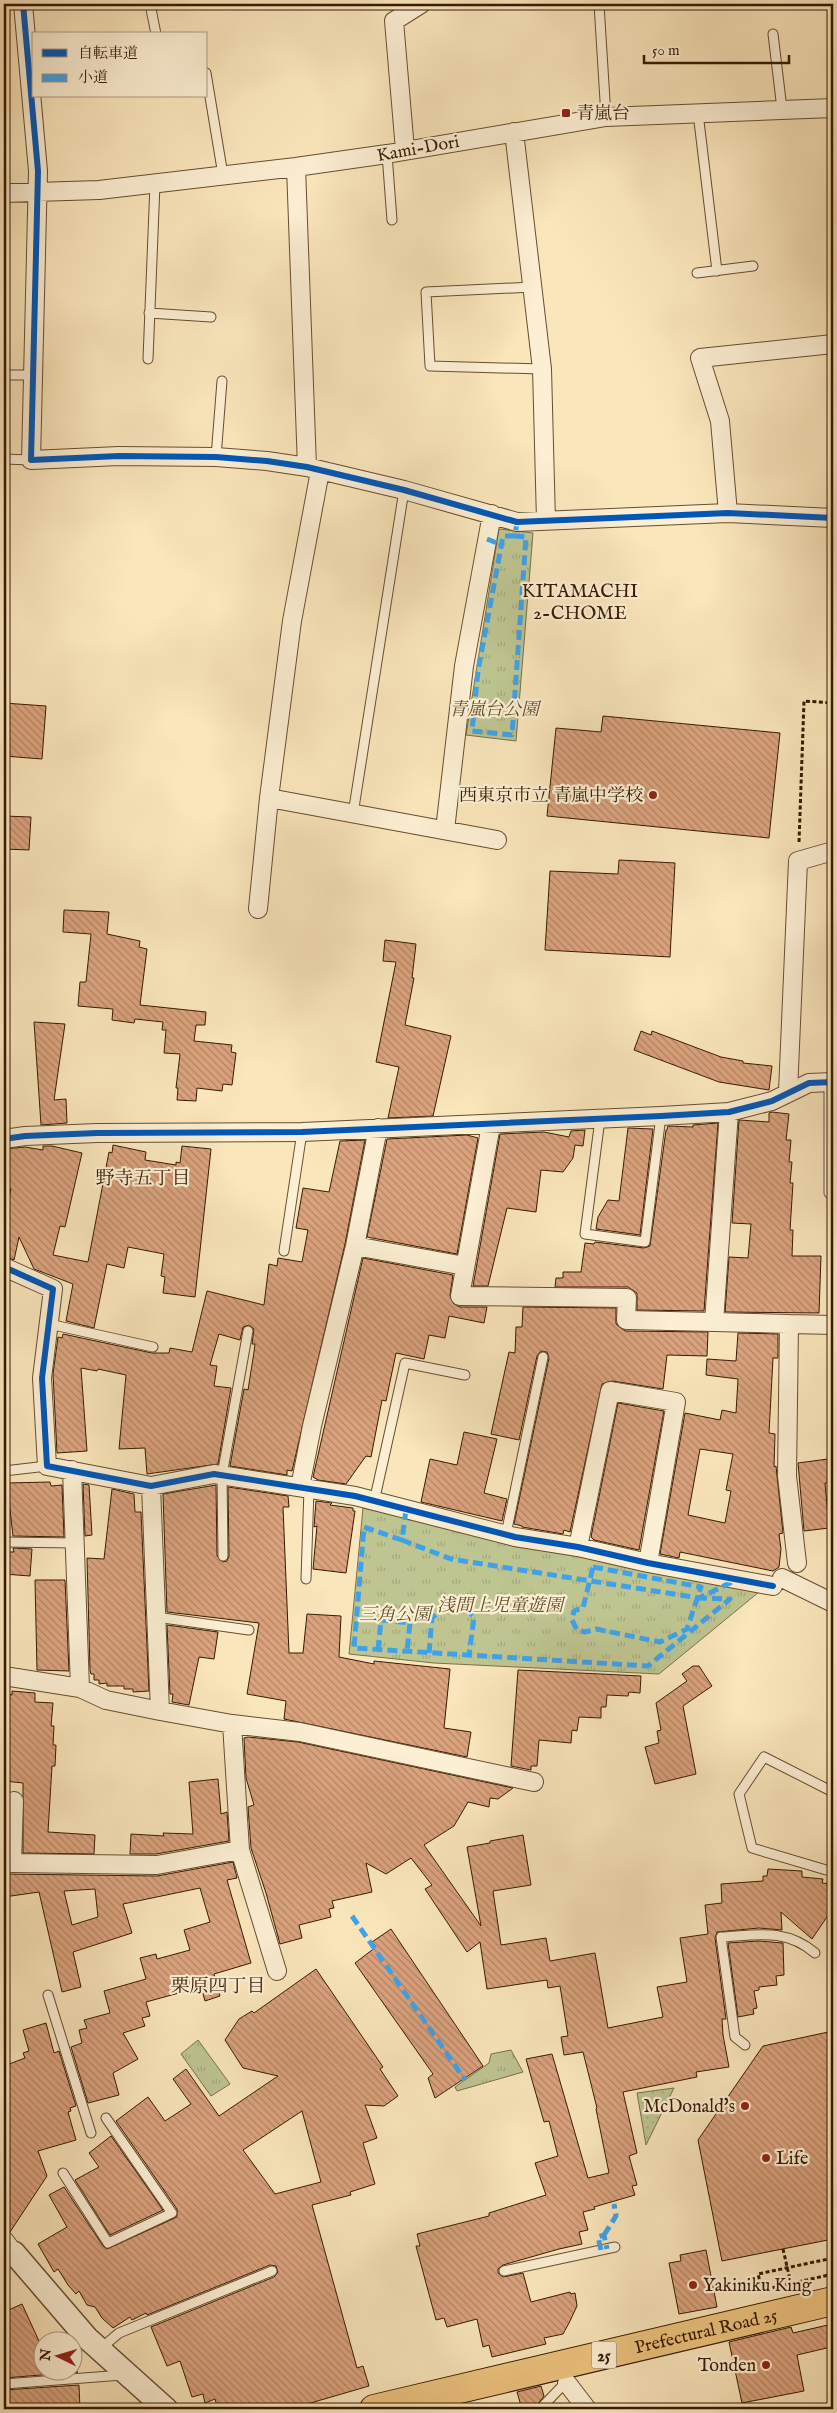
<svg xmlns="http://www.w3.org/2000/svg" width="837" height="2413" font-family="'IM FELL English','Noto Serif JP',serif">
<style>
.grass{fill:url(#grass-dots);stroke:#7a7049}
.park{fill:url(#park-tufts);stroke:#7a7049}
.building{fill:url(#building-back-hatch);stroke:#361a01;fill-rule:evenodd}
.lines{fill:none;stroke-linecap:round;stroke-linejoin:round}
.service-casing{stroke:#674d30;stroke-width:11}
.minor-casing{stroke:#674d30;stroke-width:20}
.tertiary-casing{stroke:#674d30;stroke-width:25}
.primary-casing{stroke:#361a01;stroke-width:30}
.path{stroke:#361a01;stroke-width:3;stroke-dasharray:4 2.5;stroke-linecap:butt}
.service{stroke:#fcefd3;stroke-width:9}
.minor{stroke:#fcefd3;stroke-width:18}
.tertiary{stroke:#fcefd3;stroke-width:22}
.primary{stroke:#edc37e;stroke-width:28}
.quiet{stroke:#3fa2e9;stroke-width:5;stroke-dasharray:10 5;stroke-linecap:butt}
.cycleway-casing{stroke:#fcefd3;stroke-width:9}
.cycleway{stroke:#0057b8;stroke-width:6}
.poi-dot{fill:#8f2418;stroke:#fcefd3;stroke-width:2}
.labels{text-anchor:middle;stroke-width:4.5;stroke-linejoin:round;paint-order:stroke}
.shield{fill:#fcefd3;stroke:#715a40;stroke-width:1}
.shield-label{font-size:16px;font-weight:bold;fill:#361a01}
.poi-label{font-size:18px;fill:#361a01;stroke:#fcefd3;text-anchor:start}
.street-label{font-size:18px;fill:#361a01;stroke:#fcefd3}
.park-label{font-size:18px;font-style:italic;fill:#5f4d2c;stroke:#fcefd3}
.neighbourhood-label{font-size:19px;fill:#361a01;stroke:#fcefd3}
</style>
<defs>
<pattern id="grass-dots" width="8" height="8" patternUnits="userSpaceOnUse" patternTransform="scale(1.25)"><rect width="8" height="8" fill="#bec591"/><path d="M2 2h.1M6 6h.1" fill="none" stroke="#a4a97b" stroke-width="1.8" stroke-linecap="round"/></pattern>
<pattern id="park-tufts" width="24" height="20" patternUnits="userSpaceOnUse" patternTransform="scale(1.25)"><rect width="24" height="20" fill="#bec591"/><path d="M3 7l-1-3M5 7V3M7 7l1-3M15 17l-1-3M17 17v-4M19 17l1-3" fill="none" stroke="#a4a97b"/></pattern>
<pattern id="building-back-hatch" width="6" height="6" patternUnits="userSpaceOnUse" patternTransform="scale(1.25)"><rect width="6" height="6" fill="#dba37e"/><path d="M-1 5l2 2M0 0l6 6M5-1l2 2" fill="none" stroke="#b28465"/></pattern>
</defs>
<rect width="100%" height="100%" fill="#fae6bb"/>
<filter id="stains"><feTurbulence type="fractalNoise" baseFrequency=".004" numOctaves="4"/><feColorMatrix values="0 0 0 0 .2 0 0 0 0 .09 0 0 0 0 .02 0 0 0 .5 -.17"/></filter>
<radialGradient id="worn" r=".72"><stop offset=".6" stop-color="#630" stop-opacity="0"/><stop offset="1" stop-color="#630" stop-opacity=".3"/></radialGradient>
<path class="grass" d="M674,2088L646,2145L637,2093Z"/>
<path class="park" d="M499,529L533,533L516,741L466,735Z
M363,1508L566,1553L759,1592L659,1674L434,1663L349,1654Z
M198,2040L230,2084L211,2096L181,2054Z
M511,2050L523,2072L457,2091L455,2087L489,2063L491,2054Z"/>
<path class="building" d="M4,703L46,706L42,759L4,756Z
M603,716L780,733L769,838L547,816L556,728L601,732Z
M4,816L31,817L29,850L4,849Z
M619,860L675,863L670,957L545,950L550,871L618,874Z
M64,910L109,912L107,934L140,941L139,947L147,949L140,1005L206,1012L205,1025H196L194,1041L232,1045L231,1052L236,1053L232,1085L223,1084L222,1091L197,1088L196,1101L177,1100L178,1088H176L180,1054L164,1053L166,1030H162L163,1022L135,1019L134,1023L112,1020L113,1009L78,1006L80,982H86L91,934L63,932Z
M385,940L416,944L412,978H414L405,1025L451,1036L433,1116L388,1118L399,1067L376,1062L396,962L383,961Z
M34,1022L65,1024L54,1100L66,1099L67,1123L41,1125Z
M641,1031L651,1035L652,1031L721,1057L743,1061V1063L772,1066L769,1090L719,1082L634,1050Z
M772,1112L789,1114L786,1140H791L789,1162H792L790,1183H793L790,1230H793L792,1256H821L819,1313L725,1312L729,1257L748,1258L751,1224L732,1223L739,1120L769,1122V1113Z
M718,1123L704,1311L637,1310V1293L628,1287H555L556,1278H563V1272H581L585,1243L594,1244L595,1242L644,1248L650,1246L666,1130H667L668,1126L693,1127V1125Z
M628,1128L653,1129L640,1235L596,1229L598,1217L608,1200L619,1201Z
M585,1130L583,1146L575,1145L573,1158L563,1172L541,1170L536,1212L507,1208L488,1286H473L500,1134L544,1132L569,1137L571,1131Z
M467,1135L478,1138L457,1254L367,1237L387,1139Z
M365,1140L345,1244L292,1471L287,1470V1475L230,1466L244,1389L248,1390L254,1352L255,1344H252L254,1329L249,1325L243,1327L240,1340L219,1334L210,1365L217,1366L214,1386L231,1388L218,1464L147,1474L145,1448L119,1449L126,1375L98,1369L97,1371L81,1368L87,1451L57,1453L53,1374L58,1337L62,1338L63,1334L152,1353H169L170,1348L192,1352L207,1291L264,1305L269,1264L277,1266L278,1258L302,1262L308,1230L296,1228L303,1188L329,1192L340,1141Z
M113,1145L146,1152L145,1160L176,1165V1162L180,1163L182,1146L211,1149L195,1297L163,1293L165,1277L161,1276L164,1254L128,1247L124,1268L107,1264L94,1328L66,1321L73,1284L34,1269L19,1237L14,1260L4,1256V1219L11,1189L4,1186V1149L25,1147L43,1150V1146H52L82,1153L65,1227L60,1226L53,1255L88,1262L109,1152L112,1153Z
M363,1258L453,1275L450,1295L454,1304L460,1307H487L484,1323L449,1316L445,1338L429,1335L424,1359L396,1353L386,1401L382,1400L371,1457L366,1456L346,1484L318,1480L313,1477Z
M523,1307L616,1308V1324L625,1331L708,1332L707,1356L667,1355L663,1389L612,1381L602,1384L570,1532L564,1530L563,1534L522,1527V1526L514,1524L549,1358L547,1352L541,1351L537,1356L519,1440L491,1434L509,1352L515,1353L516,1327H522Z
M738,1333L778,1334V1358H773L769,1433L775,1434L774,1467L776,1466L783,1533L779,1534L781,1549L779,1567L773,1571L680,1552L679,1558L660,1554L685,1413L720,1420L722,1410L736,1413L738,1379L706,1375L707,1359L736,1361ZM700,1449L733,1454L726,1490L731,1491L725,1523L688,1515Z
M618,1403L664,1411L639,1550L594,1540L591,1537Z
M464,1432L497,1439L484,1493L507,1499L502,1521L421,1502L430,1459L457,1465Z
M828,1459L831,1482L825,1483L829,1528L804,1531L798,1463Z
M50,1482L51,1486L62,1485L64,1537L13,1536L7,1483Z
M83,1484L89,1485L92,1535L85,1536Z
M216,1485L217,1556L223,1562L227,1561L229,1556L228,1487L288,1496L289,1507H283L289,1653H303L307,1614L341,1616L339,1657L374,1664V1661L450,1669L444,1728L471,1732L467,1757L284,1719L286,1701L247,1694L259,1623L167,1612L163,1494Z
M112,1489L134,1494L135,1512H141L149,1691L133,1692V1689H124V1686H107V1683L99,1684V1680H94V1674H91L90,1670L87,1558L104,1559Z
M316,1501L332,1503L330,1505L353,1508V1511H355L346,1573L313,1569L317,1526L314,1527Z
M13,1548L32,1549L30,1576L4,1574V1552H14Z
M35,1580H65L69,1671L37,1670Z
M167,1625L218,1632L214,1659L199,1657L189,1705L172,1702L173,1694H170Z
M693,1666H699L712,1686L683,1706L696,1774L655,1784L645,1747L659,1743L657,1731L661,1730L656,1703L687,1681L682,1674Z
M518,1670L641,1676L640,1693L629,1692L628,1696L607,1695L606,1707H601V1718L579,1717L577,1731L572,1730L571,1743L539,1740L537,1766H531V1770L511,1766Z
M12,1691L35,1693V1702L53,1703L51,1726H54L53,1745H56L55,1766H52L48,1832L95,1835L94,1854L23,1853V1783L4,1781L5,1720L7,1694L12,1695Z
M248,1737L298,1742L513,1788L498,1799L490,1798L489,1807L468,1802L454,1826L424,1845L481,1926L467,1847L490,1843V1841L523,1835L531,1885L493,1891L501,1945L546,1938L550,1961L595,1953L608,2028L663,2017L657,1987L687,1982L680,1938L708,1934L705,1905L722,1903L721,1884L763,1881V1876H767L768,1869L802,1871V1877L823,1879L822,1883L833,1884V1908L812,1939L781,1912L782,1930L759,1928L717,1932L715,1938L726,2019H722L723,2035L729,2067L696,2072L697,2077L623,2092L637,2153L629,2156L637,2185L632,2186L635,2195L594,2207L595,2209L583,2212L588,2230L579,2232L582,2244L559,2249L503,2265L498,2269V2273L503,2277L523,2273L531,2302L570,2292L571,2294L575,2293L577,2306L569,2323L563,2334L544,2338L546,2344L492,2357L489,2345L483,2347L477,2319L447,2327L444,2318L436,2320L416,2246H420L417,2234L489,2216V2213L546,2195L535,2163L558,2156L549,2121L544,2122L526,2059L552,2054L588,2178L609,2173L596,2109L597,2108L583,2052L564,2055L561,2037L568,2036L560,1986L548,1988L547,1980L487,1989L480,1942L467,1952L425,1889L432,1885L411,1858L386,1874L366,1863L372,1892L332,1901L334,1908L329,1909L331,1917L299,1925L302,1938L280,1944L266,1893L251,1848L248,1807L254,1805L246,1778L244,1738Z
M218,1779L221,1814L227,1812L229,1841L156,1854H130L131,1834L164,1836L163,1833L193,1834L189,1782Z
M233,1862L237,1878L227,1880L251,1963L214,1974L220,1996L205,2001L201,1987L146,2002L150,2016L142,2018L145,2026L123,2033L138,2059L113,2073L119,2095L88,2103L71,2047L82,2043L79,2030L87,2028L84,2020L110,2013L104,1991L146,1979L140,1958L156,1954L157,1959L190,1950L184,1930L210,1922L200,1888L123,1904L132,1933L73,1952L81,1987L62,1992L39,1892L4,1897V1874L157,1876ZM95,1889L98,1917L72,1925L64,1891Z
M391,1929L483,2066L435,2098L428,2078L433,2074L355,1963L376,1947L372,1942Z
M759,1941L783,1943L784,1975L776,1976L777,1985L759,1987V1990L754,1991L757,2008L753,2009L754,2014L738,2017L728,1943Z
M316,1969L383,2067L380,2069L398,2096L384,2106L365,2105L377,2138L363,2143L375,2184L350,2192L351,2195L312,2205L357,2368L363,2366L369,2386L290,2409H218L215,2399L205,2403L203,2394L192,2397L180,2361L167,2366L151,2327L274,2277L278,2272L276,2266L270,2265L147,2315L146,2313L132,2320L130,2317L113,2328L102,2318L95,2307L87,2305L79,2291L76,2294L68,2285L58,2269L54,2272L38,2244L67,2227L49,2195L64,2187L103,2246L107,2249L177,2217V2209L116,2121L148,2097L165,2121L191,2104L173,2079L186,2069L219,2116L278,2076L243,2068L225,2040L239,2019L252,2011L254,2013ZM302,2111L321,2182L275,2194L243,2150Z
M46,2023L54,2053L59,2051L76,2106L70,2108L71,2111L68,2112L76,2140L38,2151L47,2176L10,2232L4,2230V2066L25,2058L23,2053L29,2051L23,2030Z
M833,2031V2144L828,2145L833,2171V2239L722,2261L698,2140L763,2046Z
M111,2136L163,2210L110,2235L75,2180L99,2167L89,2153Z
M706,2250L717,2307L679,2314L669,2263L681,2261L680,2255Z
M22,2304L39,2341H42V2370L78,2372L4,2378V2312Z
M828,2325L831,2347L797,2355L804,2391L742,2403L729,2342L791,2327L793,2333Z
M79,2385L80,2409H4V2390Z
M541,2386L544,2396L534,2409H522L517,2392Z"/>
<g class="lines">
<g class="service-casing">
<path id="service" d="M150,4L156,34
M599,4L606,117
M773,34L782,109
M206,73L223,175
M698,113L717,271
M387,154L392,220
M697,273L753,266
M533,287L426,292L430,366L542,369
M149,313L211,317
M148,359L155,184
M4,375H31
M216,457L222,381
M4,459L31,460
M353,814L404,490
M600,1119L585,1234L645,1242L661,1116
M829,1193V1082
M284,1251L302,1132
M49,1324L153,1347
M4,1471L47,1466
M374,1502L405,1363L465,1375
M506,1534L543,1357
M4,1542L75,1543
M223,1556L222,1475L248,1331
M306,1579L309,1489
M156,1617L249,1630
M833,1792L764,1757L739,1794L752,1848L833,1872
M48,1995L91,2133
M745,2045L735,2037L721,1937C757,1935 786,1928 815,1953
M63,2173L108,2243L172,2213L106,2118
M504,2271L615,2247
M100,2349L119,2333L272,2271
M4,2384L123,2375
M540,2409L567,2381"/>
</g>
<g class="minor-casing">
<path id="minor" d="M23,4L38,171L31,460L119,456L216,457L267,461L307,467L404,490L517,522L728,513L833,518
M514,132L542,369L546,521
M405,150L394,21L421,4
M296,167L307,467
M4,193L99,190L296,167L387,154L606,117L833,108
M320,471L292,621L269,798L497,840
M728,513L720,421L700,358L833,344
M445,830L464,666L492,514
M258,909L269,798
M788,1092L798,861L833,851
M729,1112L714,1322L789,1324L787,1476L797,1563
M491,1125L460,1296L627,1298L626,1320L714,1322
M4,1139L25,1136L97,1133L302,1132L661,1116L729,1112L772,1101L809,1083L833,1082
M355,1246L465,1266
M4,1267L53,1289L42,1378L47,1466L151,1486L214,1474L355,1496L515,1537L578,1547L648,1563L773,1586
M789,1324L833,1325
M72,1470L80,1688
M151,1486L160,1711
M300,1487L312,1426L355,1246L378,1128
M578,1547L610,1391L676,1402L648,1563
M782,1578L833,1603
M4,1676L80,1688L106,1700L160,1711L232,1724L300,1732L534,1782
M232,1724L240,1850L277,1971
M14,1801L12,1863L157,1865L240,1850
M4,2240L14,2253L4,2260
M567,2383L587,2409"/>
</g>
<g class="tertiary-casing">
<path id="tertiary" d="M14,2253L87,2338L166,2409"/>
</g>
<g class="primary-casing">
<g id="primary">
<path id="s1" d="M374,2409L833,2301"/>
</g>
</g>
<path class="path" d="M799,842L804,701L833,703
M783,2249L791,2284
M833,2258L758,2274L762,2290L833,2274"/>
<use href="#service" class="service"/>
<use href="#minor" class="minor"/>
<use href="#tertiary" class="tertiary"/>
<use href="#primary" class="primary"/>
<path class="quiet" d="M515,536H503L478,671L472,731L512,735L526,537L515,536L517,522
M487,539L502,545
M460,701L475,706
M406,1510L402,1540L451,1559L699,1598L736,1580
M402,1540L364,1527L354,1648L648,1666L730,1599L699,1598
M593,1567L701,1587L687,1629L660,1642L596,1629L585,1632L577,1630L572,1620L574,1611L583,1608Z
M378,1650L381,1620L410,1623L407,1651
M429,1653L432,1618L447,1604L464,1607L474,1617L469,1655
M352,1916L465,2080
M604,2235L616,2216L614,2204
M601,2250L598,2237L604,2235L607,2249"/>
<g class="cycleway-casing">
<path id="cycleway" d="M23,4L38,171L31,460L119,456L216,457L267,461L307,467L404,490L517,522L728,513L833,518
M4,1139L25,1136L97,1133L302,1132L661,1116L729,1112L772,1101L809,1083L833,1082
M4,1267L53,1289L42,1378L47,1466L151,1486L214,1474L355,1496L515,1537L578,1547L648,1563L773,1586"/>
</g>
<use href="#cycleway" class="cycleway"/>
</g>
<g class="poi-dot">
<rect x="561" y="108" width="10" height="10" rx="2.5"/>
<circle cx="653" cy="795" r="5"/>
<circle cx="745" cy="2106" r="5"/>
<circle cx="766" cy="2158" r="5"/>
<circle cx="693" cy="2285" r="5"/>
<circle cx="766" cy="2365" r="5"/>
</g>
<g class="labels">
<rect class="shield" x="591.5" y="2341.5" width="25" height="27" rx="4"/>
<g class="shield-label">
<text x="604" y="2361">25</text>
</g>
<g class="poi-label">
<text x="576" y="119">青嵐台</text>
<text x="643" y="801" text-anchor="end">西東京市立 青嵐中学校</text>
<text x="735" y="2112" text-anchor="end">McDonald's</text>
<text x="776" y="2164">Life</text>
<text x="703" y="2291">Yakiniku King</text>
<text x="756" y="2371" text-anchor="end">Tonden</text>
</g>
<g class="street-label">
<text transform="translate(418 148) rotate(-10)" y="6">Kami-Dori</text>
<text dy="6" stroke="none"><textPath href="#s1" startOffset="341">Prefectural Road 25</textPath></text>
</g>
<g class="park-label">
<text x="494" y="715">青嵐台公園</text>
<text x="500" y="1611">浅間上児童遊園</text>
<text x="395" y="1620">三角公園</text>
</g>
<g class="neighbourhood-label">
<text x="580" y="597">KITAMACHI<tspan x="580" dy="22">2-CHOME</tspan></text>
<text x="143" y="1184">野寺五丁目</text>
<text x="218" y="1992">栗原四丁目</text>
</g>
</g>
<rect width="837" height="2413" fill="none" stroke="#fae6bb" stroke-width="20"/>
<rect x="5" y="5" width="827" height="2403" fill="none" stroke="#361a01" stroke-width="2.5"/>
<rect x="10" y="10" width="817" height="2393" fill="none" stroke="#361a01"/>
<rect x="32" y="32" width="175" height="65" fill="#fcefd3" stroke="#ad9a7f"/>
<rect x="42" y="49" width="25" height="8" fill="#0057b8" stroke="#ad9a7f"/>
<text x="78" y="58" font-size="15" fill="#361a01">自転車道</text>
<rect x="42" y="74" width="25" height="8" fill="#3fa2e9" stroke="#ad9a7f"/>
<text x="78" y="82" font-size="15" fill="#361a01">小道</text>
<g transform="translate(58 2356) rotate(275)"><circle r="24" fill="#fcefd3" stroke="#ad9a7f"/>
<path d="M0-4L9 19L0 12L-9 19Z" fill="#8f2418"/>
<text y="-8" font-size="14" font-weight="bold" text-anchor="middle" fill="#361a01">N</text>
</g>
<path d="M644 55v8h145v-8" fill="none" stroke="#361a01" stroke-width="2.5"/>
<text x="652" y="55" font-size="15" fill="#361a01" stroke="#fcefd3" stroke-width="4" paint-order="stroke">50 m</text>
<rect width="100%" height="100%" filter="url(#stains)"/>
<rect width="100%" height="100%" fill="url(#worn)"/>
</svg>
